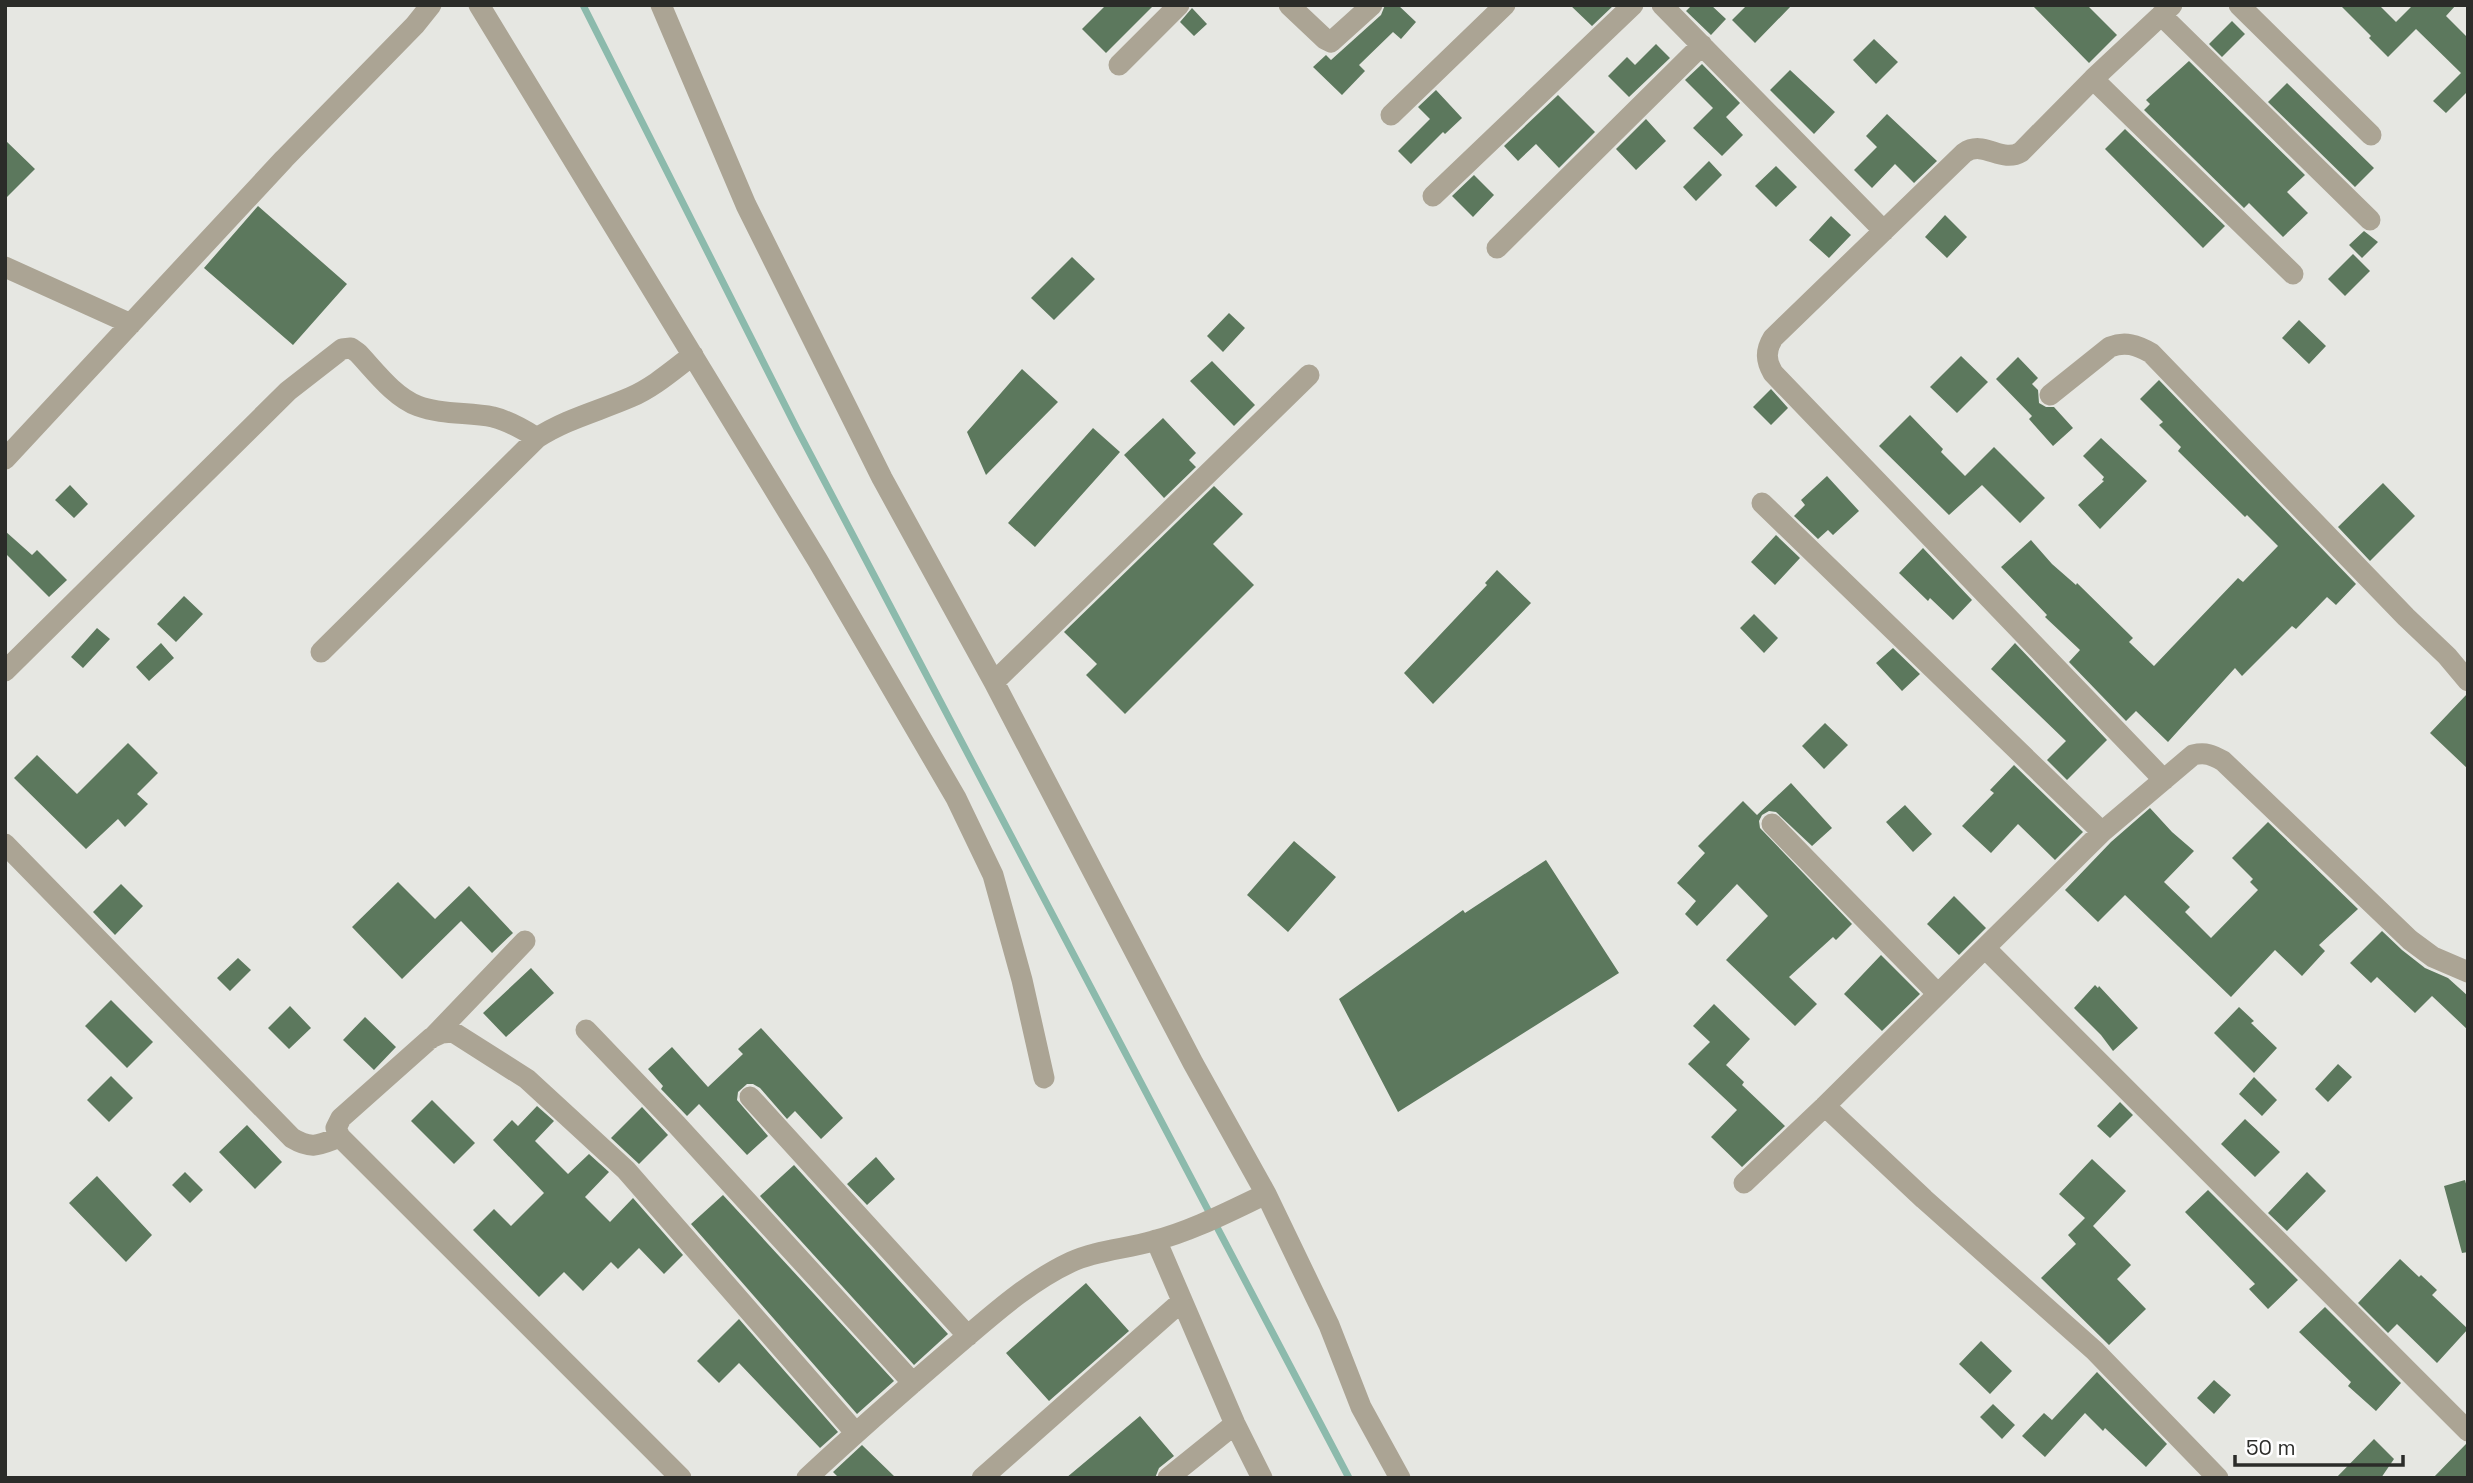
<svg xmlns="http://www.w3.org/2000/svg" width="2473" height="1483" font-family="'Space Grotesk',sans-serif">
<style>
.lines{fill:none;stroke-linecap:round;stroke-linejoin:round}
.stream{stroke:#8cbaac;stroke-width:7}
.building{fill:#5c785d}
.minor{stroke:#aba494;stroke-width:21}
</style>
<rect width="100%" height="100%" fill="#e6e7e2"/>
<g class="lines">
<path class="stream" d="M583,5L797,429L1349,1478"/>
</g>
<path class="building" d="M1106,5H1154L1106,53L1082,29Z
M1385,5H1398L1416,22L1401,39L1393,32L1359,65L1365,71L1342,95L1313,67L1326,55L1331,60L1381,15Z
M1570,5H1614L1592,26Z
M1692,5H1711L1726,19L1711,35L1686,11Z
M1747,5H1792L1755,43L1732,20Z
M2032,5H2087L2117,35L2089,63Z
M2340,5H2379L2396,22L2413,5H2456L2446,16L2468,38V91L2446,113L2433,101L2461,73L2416,29L2388,57L2369,38L2371,36Z
M1192,8L1207,24L1194,36L1180,22Z
M2232,21L2245,34L2222,57L2209,44Z
M1874,39L1898,62L1876,84L1853,60Z
M1656,44L1670,58L1629,97L1608,76L1627,57L1635,65Z
M2189,61L2305,175L2287,192L2308,213L2283,237L2249,203L2244,208L2144,110L2150,104L2146,100Z
M1702,64L1740,103L1726,117L1743,135L1722,156L1693,128L1713,108L1685,80Z
M1790,70L1835,112L1814,134L1770,90Z
M2287,83L2374,168L2355,187L2268,102Z
M1436,90L1462,118L1445,134L1443,132L1411,164L1398,151L1430,119L1418,107Z
M1558,95L1595,132L1559,168L1536,144L1518,161L1504,146Z
M1887,114L1937,161L1914,183L1895,164L1872,188L1854,170L1877,147L1866,136Z
M1646,119L1666,141L1636,170L1616,149Z
M2125,129L2225,226L2203,248L2105,149Z
M5,140L35,169L5,199Z
M1709,161L1722,175L1696,201L1683,187Z
M1776,166L1797,187L1776,207L1755,186Z
M1474,175L1494,195L1473,217L1452,196Z
M258,206L347,284L293,345L204,268Z
M1945,215L1967,237L1947,258L1925,237Z
M1831,216L1851,235L1829,258L1809,240Z
M2364,231L2378,242L2362,258L2349,245Z
M2353,254L2370,271L2345,296L2328,279Z
M1072,257L1095,279L1054,320L1031,298Z
M1229,313L1245,328L1223,352L1207,336Z
M2299,320L2326,346L2309,364L2282,338Z
M1961,356L1988,382L1957,413L1930,387Z
M2018,357L2038,378L2032,384L2038,390L2039,403L2046,407H2054L2073,428L2053,446L2029,419L2032,416L1996,379Z
M1212,361L1255,405L1234,426L1190,381Z
M1022,369L1058,402L986,475L967,432Z
M2159,380L2356,584L2336,605L2327,597L2296,629L2292,626L2242,676L2235,668L2168,742L2136,711L2126,721L2069,662L2080,650L2045,617L2047,615L2001,567L2031,540L2052,564L2076,585L2077,583L2133,638L2129,642L2154,666L2238,578L2243,582L2278,546L2247,515L2245,517L2178,451L2181,447L2159,425L2163,422L2140,399Z
M1771,389L1788,408L1771,425L1753,407Z
M1910,415L1943,449L1941,452L1965,476L1994,447L2045,498L2020,523L1982,485L1949,515L1879,446Z
M1163,418L1196,453L1189,460L1196,467L1164,498L1124,455Z
M1093,428L1120,452L1035,547L1008,523Z
M2101,438L2147,481L2100,529L2078,505L2104,481L2102,480L2104,477L2083,456Z
M1827,476L1859,511L1833,535L1828,530L1818,539L1794,516L1805,505L1801,500Z
M2383,483L2415,516L2370,561L2338,527Z
M70,485L88,504L74,518L55,500Z
M1214,486L1243,514L1213,544L1254,585L1125,714L1086,675L1097,664L1064,632Z
M5,531L32,555L37,550L67,580L49,597L5,553Z
M1776,535L1800,558L1775,585L1751,562Z
M1923,548L1972,600L1953,620L1930,598L1928,601L1899,573Z
M1497,570L1531,603L1433,704L1404,673L1487,585L1485,583Z
M184,596L203,614L176,642L157,624Z
M1754,614L1778,638L1764,653L1740,628Z
M97,628L110,639L83,668L71,657Z
M161,643L174,658L149,681L136,667Z
M2015,643L2107,740L2067,780L2047,760L2066,741L1991,669Z
M1893,648L1920,674L1902,691L1876,663Z
M2467,694H2468V769L2430,733Z
M1825,723L1848,745L1824,769L1802,746Z
M128,743L158,773L137,794L148,804L125,827L118,819L86,849L14,778L37,755L77,794Z
M2014,765L2083,832L2055,860L2018,824L1991,853L1962,826L1994,793L1990,790Z
M1791,783L1832,828L1812,846L1776,812L1769,811L1762,815L1759,821L1760,828L1852,924L1836,940L1833,937L1789,977L1817,1004L1795,1026L1726,960L1768,916L1737,884L1697,926L1685,914L1696,901L1677,883L1705,853L1698,846L1743,801L1757,815Z
M1905,805L1932,834L1913,852L1886,822Z
M2150,808L2172,832L2194,851L2164,882L2190,907L2185,912L2211,938L2258,890L2250,882L2253,879L2232,858L2268,822L2358,909L2319,945L2325,951L2302,976L2275,950L2231,997L2125,895L2098,922L2065,890L2111,842Z
M1294,841L1336,877L1288,932L1247,895Z
M1546,860L1619,973L1398,1112L1339,999L1463,910L1465,913Z
M398,882L435,919L469,886L513,933L492,953L461,921L402,979L352,927Z
M121,884L143,906L115,935L93,912Z
M1954,896L1986,928L1959,955L1927,924Z
M2382,931L2402,950L2425,968L2448,978L2468,996V1030L2432,996L2415,1013L2377,977L2371,983L2350,963Z
M1881,955L1920,994L1882,1031L1844,994Z
M238,958L251,970L230,991L217,978Z
M531,968L554,993L506,1037L483,1013Z
M2095,985L2098,988L2099,986L2138,1028L2113,1051L2101,1035L2074,1008Z
M111,1000L153,1042L127,1068L85,1026Z
M1714,1004L1750,1039L1726,1065L1744,1082L1742,1085L1785,1126L1742,1167L1711,1137L1737,1110L1688,1064L1710,1042L1693,1026Z
M290,1006L311,1028L289,1049L268,1028Z
M2239,1007L2254,1021L2251,1023L2277,1048L2254,1073L2214,1033Z
M365,1017L396,1047L374,1070L343,1040Z
M761,1028L843,1118L821,1139L795,1111L787,1119L760,1088L753,1084H747L738,1092L737,1100L768,1136L747,1155L699,1104L687,1116L661,1089L663,1086L648,1069L672,1047L708,1087L743,1054L738,1049Z
M2338,1064L2352,1077L2328,1102L2315,1089Z
M111,1076L133,1098L109,1122L87,1100Z
M2254,1077L2277,1100L2262,1116L2239,1094Z
M432,1100L475,1143L454,1164L411,1121Z
M2120,1102L2133,1115L2110,1138L2097,1126Z
M537,1106L554,1121L535,1141L568,1174L589,1154L609,1172L585,1197L610,1222L633,1198L683,1255L664,1274L639,1248L618,1269L611,1262L583,1291L564,1272L539,1297L473,1230L494,1209L511,1226L544,1193L493,1140L512,1120L518,1126Z
M642,1107L668,1135L639,1164L611,1138Z
M2245,1119L2280,1152L2255,1177L2221,1144Z
M247,1125L282,1162L255,1189L219,1152Z
M876,1157L895,1179L867,1205L847,1184Z
M2092,1159L2126,1191L2093,1226L2131,1265L2117,1279L2146,1309L2109,1345L2041,1278L2076,1244L2068,1235L2085,1218L2059,1194Z
M794,1165L948,1334L914,1365L760,1196Z
M185,1172L203,1190L190,1203L172,1185Z
M2307,1172L2326,1191L2287,1231L2268,1213Z
M97,1176L152,1235L126,1262L69,1203Z
M2465,1180L2468,1191V1252L2462,1253L2444,1186Z
M2208,1190L2298,1280L2268,1309L2249,1289L2255,1284L2185,1212Z
M723,1195L894,1381L857,1414L691,1224Z
M2400,1259L2419,1277L2421,1275L2437,1290L2432,1295L2468,1329L2437,1363L2397,1324L2388,1333L2358,1303Z
M1086,1283L1129,1331L1049,1401L1006,1353Z
M2325,1307L2401,1383L2376,1411L2348,1386L2351,1382L2299,1332Z
M739,1319L838,1432L820,1448L739,1363L719,1383L697,1361Z
M1981,1341L2012,1371L1990,1394L1959,1364Z
M2097,1372L2167,1444L2146,1467L2105,1428L2103,1431L2085,1413L2045,1457L2022,1436L2044,1413L2052,1420Z
M2214,1380L2231,1395L2214,1414L2197,1398Z
M1993,1404L2015,1425L2002,1439L1980,1417Z
M1140,1416L1174,1456L1159,1468L1155,1478H1066Z
M2374,1439L2394,1459L2381,1478H2336Z
M2466,1444H2468V1478H2433Z
M862,1445L896,1478H839L833,1472Z"/>
<g class="lines">
<path class="minor" d="M479,5L818,561L956,798L993,875L1022,980L1044,1078
M661,5L746,205L882,478L994,682L1193,1063L1266,1194L1329,1325L1361,1407L1400,1478
M1289,5L1325,39L1331,42L1372,5
M1662,5L1884,231
M2239,5L2371,135
M2161,15L2370,220
M1119,65L1179,5
M2093,79L2293,274
M1391,115L1505,5
M1433,196L1633,5
M1497,248L1702,45
M5,267L131,324
M2050,395L2110,347C2125,341 2137,345 2151,353L2406,617L2447,656L2468,681
M5,459L284,159L415,25L431,5
M1762,503L2102,832
M321,652L537,438C566,419 599,411 631,397C654,387 673,370 693,355
M5,671L288,391L342,349L351,348L358,353C375,371 394,397 418,406C442,415 469,412 493,417C509,421 523,429 537,438
M994,682L1309,375
M2164,780L1773,373C1766,361 1765,351 1773,338L1964,153C1984,139 2001,164 2021,152L2093,79L2172,5
M1772,824L1937,993
M5,844L292,1138C312,1150 319,1145 340,1137
M1985,948L2468,1431
M586,1030L677,1125L913,1383
M432,1038L525,941
M750,1097L968,1336
M1825,1106L1924,1199L2095,1351L2218,1478
M1744,1183L1825,1106L2102,832L2193,755C2206,752 2212,755 2223,761L2410,940L2433,957L2468,972
M1156,1240L1235,1424L1262,1478
M681,1478L340,1137L336,1128L341,1118L431,1038L442,1033L453,1032L527,1079L626,1170L855,1432
M807,1478C854,1434 902,1392 951,1350C988,1319 1026,1283 1071,1262C1097,1250 1126,1249 1153,1241C1192,1231 1230,1211 1266,1194
M982,1478L1181,1302
M1168,1478L1235,1424"/>
</g>
<rect width="2473" height="1483" fill="none" stroke="#2b2c29" stroke-width="14"/>
<path d="M2235 1455v10h168v-10" fill="none" stroke="#2b2c29" stroke-width="3.5"/>
<text x="2246" y="1455" font-size="21" fill="#2b2c29" stroke="#ffffff" stroke-width="5" paint-order="stroke">50 m</text>
</svg>
